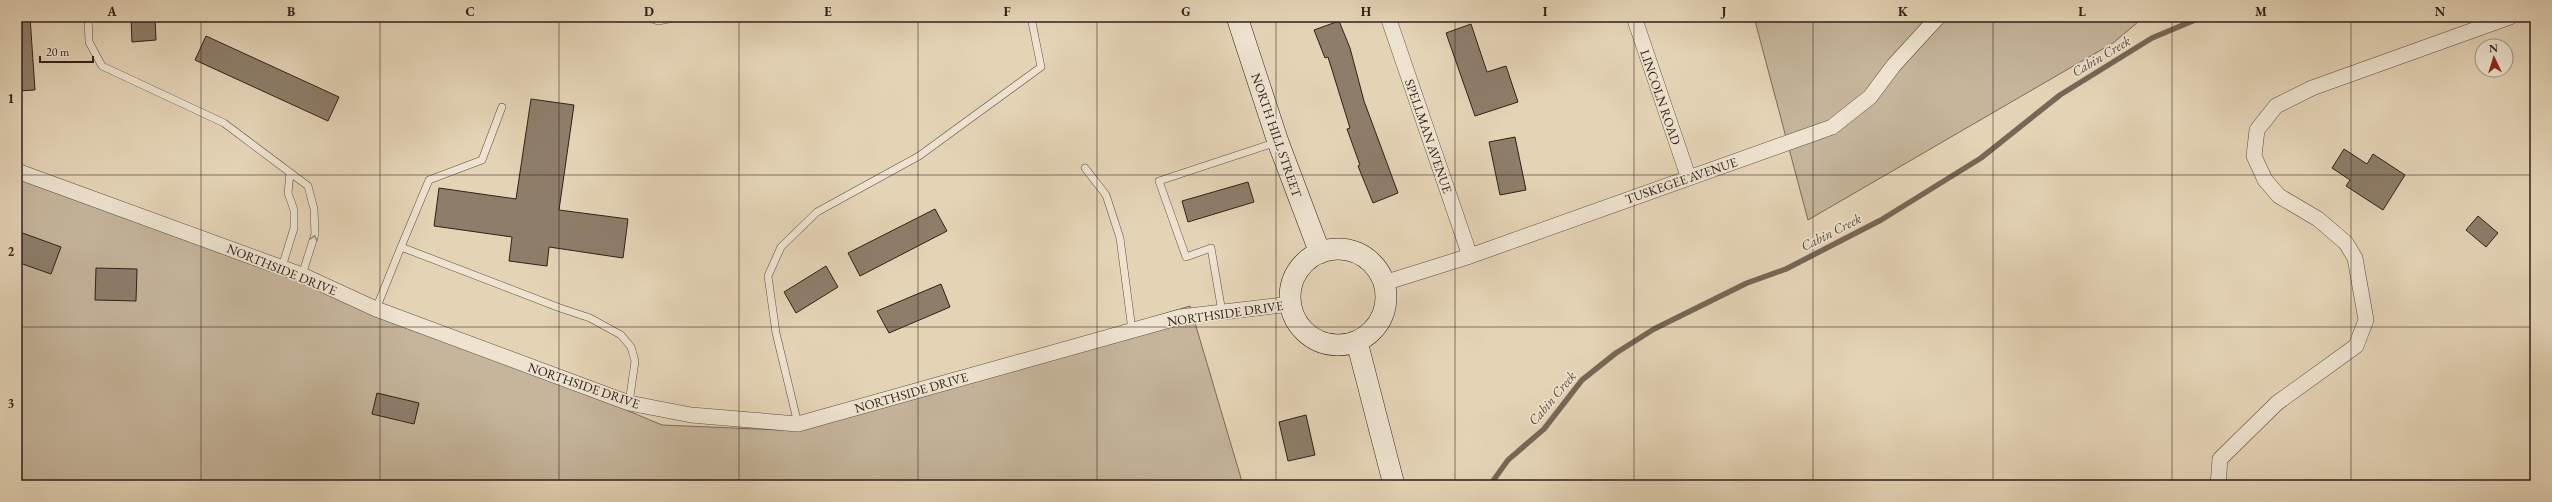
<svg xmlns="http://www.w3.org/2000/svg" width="2552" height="502" font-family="'EB Garamond',serif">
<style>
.green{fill:#c5b59b;stroke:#7a6a5a}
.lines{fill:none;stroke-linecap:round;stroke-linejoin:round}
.stream{stroke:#766757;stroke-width:5.5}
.building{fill:#8d7e6b;stroke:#2f2019}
.lane-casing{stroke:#5c4d40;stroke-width:8}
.street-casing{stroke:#5c4d40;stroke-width:16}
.secondary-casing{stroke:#2f2019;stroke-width:22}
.lane{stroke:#ede3d0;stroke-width:7}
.street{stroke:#ede3d0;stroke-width:15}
.secondary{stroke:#ede3d0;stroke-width:21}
.oneway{stroke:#988b7e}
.grid{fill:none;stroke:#2f2019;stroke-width:1;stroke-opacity:0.55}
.labels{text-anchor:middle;stroke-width:3.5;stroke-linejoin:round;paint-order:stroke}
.street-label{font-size:13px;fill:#2f2019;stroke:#ede3d0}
.water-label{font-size:14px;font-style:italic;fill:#594a3d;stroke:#ede3d0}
.neatline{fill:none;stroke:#2f2019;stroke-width:1.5}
.grid-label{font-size:13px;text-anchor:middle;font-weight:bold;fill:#2f2019}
</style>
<rect width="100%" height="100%" fill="#e4d4b6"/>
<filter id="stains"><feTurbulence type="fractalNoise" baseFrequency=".005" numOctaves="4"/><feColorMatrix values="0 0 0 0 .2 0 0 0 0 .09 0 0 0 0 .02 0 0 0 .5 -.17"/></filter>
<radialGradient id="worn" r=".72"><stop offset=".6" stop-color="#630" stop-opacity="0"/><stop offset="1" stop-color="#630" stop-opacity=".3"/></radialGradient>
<path class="green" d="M1754,17H2144L2113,43L1808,220Z
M17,166L306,276L662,425L780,430L1190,306L1243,485H17Z"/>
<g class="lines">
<path class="stream" d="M1490,485L1508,460L1544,429L1582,380L1616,353L1654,329L1747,283L1786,269L1881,220L1981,158L2060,95L2152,38L2202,17"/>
</g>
<path class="building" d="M17,17H30L35,90L17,91Z
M131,17H155L156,40L132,42Z
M1339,21L1350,48L1364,101L1398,193L1373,203L1358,166L1360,165L1347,129L1350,128L1328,57L1325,58L1314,30Z
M1471,24L1487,72L1506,66L1518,102L1475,116L1446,33Z
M206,36L339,97L328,121L195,60Z
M531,99L574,105L559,210L628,219L623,258L549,247L547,266L509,261L512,237L434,226L439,188L516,199Z
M1515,137L1526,190L1500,195L1489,142Z
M2344,149L2367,164L2373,154L2405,175L2383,210L2346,186L2350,180L2332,168Z
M1248,182L1254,202L1188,222L1182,201Z
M935,209L947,231L860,276L848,253Z
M2478,216L2498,233L2486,247L2466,230Z
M17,231L61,247L51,274L17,262Z
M826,266L838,287L796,313L784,292Z
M96,268L137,269L136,301L95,300Z
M941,284L950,307L889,333L877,311Z
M377,393L419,403L414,424L372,414Z
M1306,415L1315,455L1288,461L1279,422Z"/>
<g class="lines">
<g class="lane-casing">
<path id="lane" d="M88,17L89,42L102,66L224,123L308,186L314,209L315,234L302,275
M647,17L658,21L679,17
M502,107L482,160L429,180L401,247L560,308L590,318L621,335L631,347L635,361L629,403
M1085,168L1106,195L1120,238L1132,330
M282,267L294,228V210L288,193L290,173
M376,309L401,247
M1222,312L1211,248L1186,257L1159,181L1277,142
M798,424L776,333L768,276L781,247L817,212L919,156L1041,67L1031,17"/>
</g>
<g class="street-casing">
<path id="street" d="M1388,17L1470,256
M1634,17L1688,176
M17,171L302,275L376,309L629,403L691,415L798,424L1180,317L1291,304
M1384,283L1470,256L1832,127L1870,97L1894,65L1938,17
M2218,485L2220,459L2277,403L2356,346L2366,320L2355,258L2346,243L2318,219L2279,196L2265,180L2254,156L2257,130L2276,106L2312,88L2510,17"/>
</g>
<g class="secondary-casing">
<path id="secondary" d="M1237,17L1278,142L1320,253
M1290 297a48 48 0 1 1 96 0a48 48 0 1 1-96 0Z
M1357,342L1394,485"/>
</g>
<use href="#lane" class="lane"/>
<use href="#street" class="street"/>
<use href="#secondary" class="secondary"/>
</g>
<defs><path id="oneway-chevron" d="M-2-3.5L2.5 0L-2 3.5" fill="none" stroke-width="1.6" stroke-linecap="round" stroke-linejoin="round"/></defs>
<use class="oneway" href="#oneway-chevron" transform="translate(314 238) rotate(-76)"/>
<path class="grid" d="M201,17V485M380,17V485M559,17V485M739,17V485M918,17V485M1097,17V485M1276,17V485M1455,17V485M1634,17V485M1813,17V485M1993,17V485M2172,17V485M2351,17V485M17,175H2535M17,327H2535"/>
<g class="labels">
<g class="street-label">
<text transform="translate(1661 97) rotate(71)" y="5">LINCOLN ROAD</text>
<text transform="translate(1277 135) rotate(71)" y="5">NORTH HILL STREET</text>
<text transform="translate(1429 136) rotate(71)" y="5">SPELLMAN AVENUE</text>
<text transform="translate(1681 180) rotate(-19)" y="5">TUSKEGEE AVENUE</text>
<text transform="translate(282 269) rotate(22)" y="5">NORTHSIDE DRIVE</text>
<text transform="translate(1225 313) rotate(-8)" y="5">NORTHSIDE DRIVE</text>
<text transform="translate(584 385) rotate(19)" y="5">NORTHSIDE DRIVE</text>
<text transform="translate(911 392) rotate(-16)" y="5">NORTHSIDE DRIVE</text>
</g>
<g class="water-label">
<text transform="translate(2101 56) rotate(-31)" y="5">Cabin Creek</text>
<text transform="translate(1831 232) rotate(-27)" y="5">Cabin Creek</text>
<text transform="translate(1552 398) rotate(-50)" y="5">Cabin Creek</text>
</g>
</g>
<rect width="2552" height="502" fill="none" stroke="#e4d4b6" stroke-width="44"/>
<g transform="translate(2494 58) rotate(356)"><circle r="19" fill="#ede3d0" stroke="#a19587"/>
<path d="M0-3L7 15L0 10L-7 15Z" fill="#8f2418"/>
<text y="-6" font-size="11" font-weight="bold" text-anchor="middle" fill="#2f2019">N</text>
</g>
<path d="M40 56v6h53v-6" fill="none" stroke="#2f2019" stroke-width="2"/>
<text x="46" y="56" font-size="12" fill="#2f2019" stroke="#ede3d0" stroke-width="3" paint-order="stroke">20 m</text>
<rect x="22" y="22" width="2508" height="458" class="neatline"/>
<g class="grid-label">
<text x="112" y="16">A</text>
<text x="291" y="16">B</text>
<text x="470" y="16">C</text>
<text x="649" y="16">D</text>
<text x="828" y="16">E</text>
<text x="1007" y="16">F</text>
<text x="1186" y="16">G</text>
<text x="1366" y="16">H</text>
<text x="1545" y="16">I</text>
<text x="1724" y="16">J</text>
<text x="1903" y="16">K</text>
<text x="2082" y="16">L</text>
<text x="2261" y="16">M</text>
<text x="2440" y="16">N</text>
<text x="11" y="103">1</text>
<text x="11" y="256">2</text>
<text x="11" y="408">3</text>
</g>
<rect width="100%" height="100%" filter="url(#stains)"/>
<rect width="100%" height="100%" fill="url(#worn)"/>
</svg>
